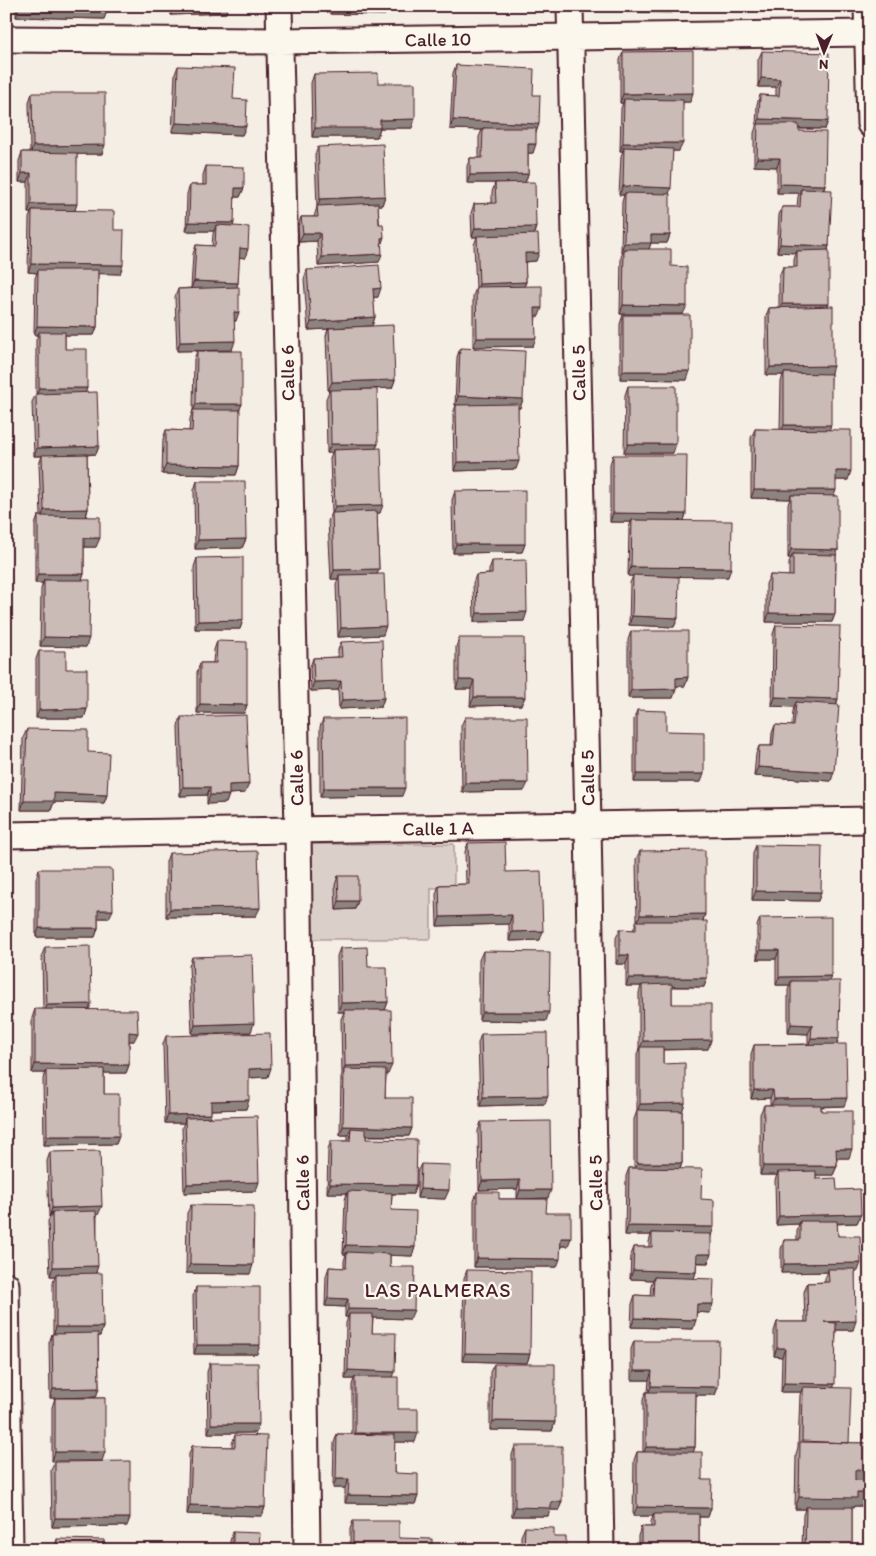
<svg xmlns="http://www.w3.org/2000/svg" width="876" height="1556" font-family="Itim,sans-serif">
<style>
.green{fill:#dbd0c9;stroke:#92787a}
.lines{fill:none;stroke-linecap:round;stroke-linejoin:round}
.street-casing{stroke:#4a1f2b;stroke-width:29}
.street{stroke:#fbf7ec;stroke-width:25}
.wall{fill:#aea19d;stroke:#4a1f2b}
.shaded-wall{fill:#8d837f;stroke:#4a1f2b}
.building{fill:#cabbb6;stroke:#4a1f2b}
.labels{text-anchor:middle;stroke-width:5;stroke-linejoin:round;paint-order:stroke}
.street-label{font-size:19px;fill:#4a1f2b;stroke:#fbf7ec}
.neighbourhood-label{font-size:20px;letter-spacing:1px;fill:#4a1f2b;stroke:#fbf7ec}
</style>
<rect width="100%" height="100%" fill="#f4eee4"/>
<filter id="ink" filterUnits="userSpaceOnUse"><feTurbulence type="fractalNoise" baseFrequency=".02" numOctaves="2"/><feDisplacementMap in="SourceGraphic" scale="10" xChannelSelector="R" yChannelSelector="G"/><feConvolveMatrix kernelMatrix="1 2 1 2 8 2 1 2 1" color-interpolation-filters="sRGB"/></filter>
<g filter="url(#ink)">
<path class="green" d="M307,844H454V888H431V939H307Z"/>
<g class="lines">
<g class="street-casing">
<path id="street" d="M279,6L298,830L307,1550
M570,6L588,825L601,1550
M867,6L870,124
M6,39L279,41L870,33
M6,835L870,820
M6,1285L10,1550"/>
</g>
<use href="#street" class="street"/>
</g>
<path class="wall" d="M16,6H108L104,19L16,17Z
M170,6H228L226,13L171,15Z
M331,6H388L385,15L330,14Z
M762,51L828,121L825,129H798L799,131L825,185L824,190L829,246L828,250V306L831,374L829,430L848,480H836L834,496L838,550L836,555L835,614L832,622H766V584L770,575L789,576V563L791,558H788V504L790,499L751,498V438L755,429L780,430L781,382L783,375H766V316L769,308L779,307V276L783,267H794V260L796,253L777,252L779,215L782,207H797L798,197L799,193H777V167L754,166V133L756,127L757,104L760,95L776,96V87H758V60Z
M623,52L690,102H683L679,151H672L669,194L670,235L667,243H651L649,249L671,266L683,314H620L621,257L623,252H621L622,202L624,195H619L621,156L623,151H620L621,108L623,103H620V60Z
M456,65L533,95L536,132L533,153H528V174L525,183L536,227L534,234L536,261L525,262L526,282L524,287L539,316H536L533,346L473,347V296L476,288L474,245L477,237H472L471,213L474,204L492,203V192L495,183H499H467V166L470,158H479V137L482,130L450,129L453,73Z
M178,66L233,99L246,126L242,135L172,132L175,74Z
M314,74L378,83L412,128H380L377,137H312L311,83Z
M32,93L102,154H77L75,211L114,230L120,274L98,273L97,327L94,335H65V349L87,388L85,392L99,446L96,454L87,455L88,509L86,517L96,547H84V574L82,580L86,647L40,646L41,589L43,583H35V525L38,516H41L39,464L42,456H34L32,402L36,394V340L38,335H34L35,278L37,273L28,272L29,218L31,213H28V182H19V161L22,152H30L29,102Z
M318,147L385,196L382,205H378L381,246L379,262L318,266L317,241L299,242L298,226L301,217H314L317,207L315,155Z
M206,166L244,188L240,197H234L233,226L245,258L239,257L238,283L236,287V321H234L232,350L177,351L175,297L178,289L191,288L193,254L196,245L212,246L213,234L214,231H186L187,194L190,185H203V175Z
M307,270L378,297H373L375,317L372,326L395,380L392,388L367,389L378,444L376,448L380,513H377L379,569L377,574L383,635L338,637L336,584L338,579H331L328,521L332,513L330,458L332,453H327L326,399L329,391H328L326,336L328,329L308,330L304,279Z
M623,315L687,380L620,379V324Z
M460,348L523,399L520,408H518L516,469L454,471L453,414L456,405H455L457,357Z
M197,351L242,404L239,410V466L236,475L162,474L163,439L166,430L189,431L190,419L193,410L194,359Z
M628,386L673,453H624L625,395Z
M613,455L686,514L684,520L728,577L663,576L678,618L674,627L629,625L630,583L633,576H628L629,528L631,522H610V464Z
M197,481L246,539L242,548L195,549L194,490Z
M455,491L525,544L522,552L453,553L452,500Z
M197,558L243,620L240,629H195L194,567Z
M492,561L524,621L474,622L473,583L476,575L489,574V570Z
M776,625L838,699L836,705L831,781L754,776L756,754L759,746H771L772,733L775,725L792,726L793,711L794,707L772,706L773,634Z
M631,631L688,677L685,686H676V689L673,698H628V640Z
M459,638L525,697L521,705L470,706L471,689H456V647Z
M217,641L247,705L244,713H197V672L200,663H213L214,650Z
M341,642L384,698L381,707L339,709L338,690L311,691L310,667L313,658L338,657V650Z
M39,651L66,669L87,709L84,718H36V659Z
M637,710L666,731L701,782H634V719Z
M181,717L245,793L229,794L226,803L207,804V795L180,796L178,726Z
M465,717L524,791L462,792L461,726Z
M323,719L402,796L320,797V727Z
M27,729L107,795L104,803L54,802L51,810H21L23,738Z
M468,843L506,872L540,940L509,941V924L437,926L436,894L439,885L466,884L465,852Z
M756,845L821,892L818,901L752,900L753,853Z
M640,851L705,914L703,921L707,978L704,987H672V1004L711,1040L708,1049L663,1050V1064L685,1103L682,1111V1163L680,1169L701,1199L711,1235L708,1263H697L696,1272L694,1278L710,1313L697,1312L693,1329L631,1327L632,1304L635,1295L650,1296L651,1285L653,1280L630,1279L631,1255L634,1247H649V1242L651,1235H625L626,1176L629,1168H634V1119L637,1111V1055L639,1048V993L641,986H626V964H616V938L620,929L633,930L637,921L636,859Z
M169,853L256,916L166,917V862Z
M39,869L109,918H98V928L95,937H36V878Z
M338,876L358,901L355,909L336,910L335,885Z
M760,918L831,976L830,981L844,1106L821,1107V1111L849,1158H837V1166L833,1175H816V1179L837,1190L861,1214L857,1223L837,1224L838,1236L858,1271H855L853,1330H836L833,1388L849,1443H870V1506H854L852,1509V1550H802L803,1515L805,1509H795L796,1455L798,1447L800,1395L801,1392H781L782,1357L774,1356V1331L777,1322H805L804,1292L807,1283L825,1282V1278L828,1272L781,1273V1249L784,1240H797V1230L799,1224L776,1225L775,1180L777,1175H760V1114L764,1105H770V1098L751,1099V1054L754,1045L808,1044V1034L788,1033V990L790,985H776V959H757V926Z
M45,947L91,1004L89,1010L134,1041H129V1065L126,1073H104V1094L119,1136L116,1144L44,1145L43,1079L45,1073H32V1018L35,1009L43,1010L42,955Z
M340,948L368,967L388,1002L385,1010L388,1074H386L385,1098L412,1128L409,1136H366V1139L413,1194H392L391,1210L415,1247L412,1256L390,1255V1267L410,1319L373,1318L372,1333L393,1377L398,1409L415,1442H394V1473L418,1496L415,1504L345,1503V1488H333L334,1443L337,1434H352V1385L354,1379H345L346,1323L348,1317H345V1307L325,1306L326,1276L329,1267L344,1268V1261L346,1254H343L345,1200L347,1193H327L328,1149L331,1141H348V1135H340L341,1078L342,1074L341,1019L344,1012H338L337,956Z
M483,951L546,1021L479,1020V960Z
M192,957L251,1032L192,1034L189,966Z
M481,1034L545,1104L480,1106L478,1043Z
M166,1036L268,1077L249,1078L246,1109L211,1110L210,1118L256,1191L184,1193L182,1127L184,1123H165L163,1044Z
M481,1122L548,1198L525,1199L546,1213L568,1246H561L557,1267H474V1201L477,1192L499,1199H517V1189L479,1190L478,1131Z
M50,1152L98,1215H97L96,1273L103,1327L100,1336H98L99,1388L96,1397L50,1398L49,1343L52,1334H53V1283L55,1276H50L48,1221L50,1217H49L47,1161Z
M421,1164L445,1199L417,1198V1172Z
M191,1205L250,1274L186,1273L187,1213Z
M467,1270L530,1354L527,1363L462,1361L464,1278Z
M196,1287L257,1354H194L193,1296Z
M634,1341L718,1387L715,1395H696L695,1447L693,1452L711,1508L708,1517H699V1550H638V1536L641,1527H651V1522L653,1516H633L634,1460L637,1452H643V1400L646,1392H648L649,1380H631V1349Z
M210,1363L256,1433H208L207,1372Z
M494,1364L555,1422L552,1431L490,1430V1372Z
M55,1398H105L52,1461V1407Z
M235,1435L265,1507L262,1516L187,1514L189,1454L192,1446L232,1447V1444Z
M515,1446L562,1501L559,1510H550L548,1516H512V1455Z
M55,1462L127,1526L52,1527L51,1470Z
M353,1521L399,1538L432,1550H350V1529Z
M525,1527L554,1537L566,1550H508L509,1548H521V1536Z
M233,1532L259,1550H213L214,1546L230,1547V1541Z
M57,1539L104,1550H54Z"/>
<path class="shaded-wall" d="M185,6H228L226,13L171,15L174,7Z
M333,6H388L385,15L330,14Z
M628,6H674L671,13L626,12Z
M19,8L107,11L104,19L16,17Z
M761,78L780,79L776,87H758Z
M693,93L690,102L624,103V99L623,103H620L623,94Z
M415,119L412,128H380L377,137H312L315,128L380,120Z
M759,119L828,121L825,129L758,128V124Z
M453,120L539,124L536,133L483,128L482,130L450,129Z
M176,123L246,126L242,135L172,132Z
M623,143H683L679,151H624V147L623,151H620Z
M528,144H536L533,153H525Z
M105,145L102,154L30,155L33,146Z
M757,158H780L777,167L754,166Z
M22,173H31L28,182H19Z
M528,174L525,183H467L470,175Z
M780,184L825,185L822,194L801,189L799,193H777Z
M623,186L671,188L668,197L625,193L624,195H619Z
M235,188H244L240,197H231Z
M385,196L382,205L317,208L320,199Z
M31,204H77L74,213L32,210L31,213H28Z
M189,222L234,223L231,232L216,225L214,231H186Z
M536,227L533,235L472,237L475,228Z
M303,233H320L317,241L299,242Z
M651,235H670L667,243H651L648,252L624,249L623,252H621L624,243Z
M384,237L381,246V238Z
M780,244L829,246L826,255L797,251L796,253L777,252Z
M240,248L248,249L245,258L237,257Z
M525,253H539L536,261L522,262Z
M382,254L379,262L318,266L322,257Z
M31,264L123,265L120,274L38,273V270L37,273L28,272Z
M194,281L238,283L235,292L191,289Z
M526,282L522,291L476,293L479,284Z
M381,288L378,297L369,298L373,289Z
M782,304H829L825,312H779Z
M623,305L687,306L683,314H620Z
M535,308H542L539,316H532Z
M234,312H239L236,321L231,320Z
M375,317L372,326L329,328L328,329L308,330L311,322Z
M37,326L97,327L94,335H39V332L38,335H34Z
M477,338H536L533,346L473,347Z
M235,341L232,350L177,351L180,342Z
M833,366L830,375L784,373L783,375H766L770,367Z
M623,371H690L687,380L620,379Z
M395,380L392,388L328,391L332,382Z
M39,388H87L84,397H36Z
M458,396L523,399L520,408L455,405Z
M196,404H242L238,413L193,412Z
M784,425H831L828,434H780Z
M331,444H378L374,452L333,450L332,453H327Z
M628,444H676L673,453H624Z
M99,446L96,454L34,456L37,448Z
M519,461L516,469L454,471L457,462Z
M166,465L239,466L236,475L162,474Z
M836,471H851L848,480H832Z
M754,490H836L833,499L791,495L790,499L751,498Z
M383,505L380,513L332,515L335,506Z
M88,509L85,518L41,519L44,510Z
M613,513L686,514L683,523L632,520L631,522H610Z
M84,538H100L96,547H81Z
M246,539L242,548L195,549L198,540Z
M456,544H525L522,552L453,553Z
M791,549L838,550L835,558L793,554L791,558H788Z
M631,567L731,568L728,577L628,576Z
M379,569L376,578L339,575L338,579H331L334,570Z
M38,574H84L81,583L44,580L43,583H35Z
M527,612L524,621L474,622L477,613Z
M769,613L835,614L832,622H766Z
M632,616L678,618L674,627L629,625Z
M243,620L240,629H195L198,621Z
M386,626L383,635L338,637L341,628Z
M44,637L89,638L86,647L40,646Z
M688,677L685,686H672L676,678Z
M459,680H474L471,689H456Z
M341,681L338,690L311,691L314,682Z
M676,689L673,698H628L631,690Z
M474,697H525L521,705L470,706Z
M775,697L838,699L835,708L796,702L794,707L772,706Z
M384,698L381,707L339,709L342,700Z
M200,704L247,705L244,713H197Z
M87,709L84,718H36L39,710Z
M758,767L834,772L831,781L754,776Z
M637,774H704L701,782H634Z
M465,783H528L524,791L462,792Z
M249,784L245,793L226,794L229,785Z
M183,787H210L207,795L180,796Z
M324,788H405L402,796L320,797Z
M54,793L107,795L104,803L54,802L51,810H21L24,801Z
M210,795H229L226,803L207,804Z
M756,891L821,892L818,901L752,900Z
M339,901H358L355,909L336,910Z
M260,908L256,916L166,917L170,909Z
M98,910H113L109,918H95Z
M705,914L702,923H637L640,915Z
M512,915L509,924L437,926L440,917Z
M39,928H98L95,937H36Z
M543,931L540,940L509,941L512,932Z
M760,950H779L776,959H757Z
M620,955H629L626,964H616Z
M831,976L828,985L791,981L790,985H776L779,977Z
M629,978H707L704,987L642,986V985L641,986H626Z
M388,1002L385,1010L338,1012L341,1003Z
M91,1004L88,1012L44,1013L47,1005Z
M482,1012H549L546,1021L479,1020Z
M254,1023L251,1032L192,1034L195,1025Z
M791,1024L812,1025L808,1034L788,1033Z
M129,1032L138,1033L134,1041H126Z
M811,1038H839L836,1047H808Z
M711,1040L708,1049L639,1050L643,1041Z
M35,1064L129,1065L126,1073H46V1070L45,1073H32Z
M392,1065L388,1074L344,1075V1070L345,1066Z
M271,1068L268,1077L245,1078L249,1069Z
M754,1090H773L770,1098L751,1099Z
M548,1096L545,1104L480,1106L483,1097Z
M847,1098L844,1106L770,1107L774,1099Z
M249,1100L246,1109L208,1110L211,1101Z
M685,1103L682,1112H637L640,1104Z
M211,1114L208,1122L185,1118L184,1123H165L168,1115Z
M343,1126L412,1128L409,1136L351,1135V1128L348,1135H340Z
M47,1136H119L116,1144L44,1145Z
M836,1149H852L849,1158H833Z
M637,1163H682L679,1171L634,1172Z
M763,1166H837L833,1175H778V1172L777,1175H760Z
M520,1180L517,1189L479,1190L482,1181Z
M259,1182L256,1191L184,1193L187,1184Z
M330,1184L416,1185L413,1194L327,1193Z
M420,1189L449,1190L445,1199L417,1198Z
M520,1190H551L548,1198L517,1199Z
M102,1206L98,1215L52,1217V1212L50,1217H49L52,1208Z
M861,1214L857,1223L800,1224V1221L799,1224L776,1225L779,1216Z
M628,1226L714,1227L711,1236L652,1233L651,1235H625Z
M561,1238H571L568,1246H558Z
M346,1245L415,1247L412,1256L347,1254V1252L346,1254H343Z
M697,1254H711L708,1263L694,1262Z
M477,1258L560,1259L557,1267H474Z
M861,1263L858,1271L829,1272L828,1269V1272L781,1273L784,1264Z
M190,1264L253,1265L250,1274L186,1273Z
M98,1266L95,1275L56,1274L55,1276H50L53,1267Z
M633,1270L696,1272L693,1281L654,1277L653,1280L630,1279Z
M328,1298L348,1299L345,1307L325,1306Z
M697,1304H713L710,1313L694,1312Z
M348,1309L414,1310L410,1319L349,1317V1314L348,1317H345Z
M635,1318L696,1320L693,1329L631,1327Z
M856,1321L853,1330H821L824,1322Z
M56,1327H103L100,1336H53Z
M197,1345H260L257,1354H194Z
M777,1348H785L782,1357L774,1356Z
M465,1353L530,1354L527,1363L462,1361Z
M348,1370L395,1372L392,1380L355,1377L354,1379H345Z
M634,1371H652L649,1380H631Z
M784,1383L835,1384L831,1393L803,1387L801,1392H781Z
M651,1386L718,1387L715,1395H648Z
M99,1388L96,1397L50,1398L53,1389Z
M493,1421L555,1422L552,1431L490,1430Z
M211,1424H259L256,1433H208Z
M355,1433H418L415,1442H352Z
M646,1447H695L692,1456L643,1455Z
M55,1452H105L102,1461H52Z
M855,1470H870V1483H850Z
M336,1479H349L345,1488H333Z
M857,1493H870V1506H854L852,1510L806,1507L805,1509H795L799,1497Z
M348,1495L418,1496L415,1504L345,1503Z
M562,1501L559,1510H550L548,1516H512L515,1507L551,1502Z
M190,1505L265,1507L262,1516L187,1514Z
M637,1507L711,1508L708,1517L654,1516V1514L653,1516H633Z
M55,1518H130L127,1526L52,1527Z"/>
<path class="building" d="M19,6H108L107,11L19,8Z
M693,51V93L623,94V52Z
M762,51L829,53L828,121L759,119L760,95L779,96L780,79L761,78Z
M456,65L534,69L533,95H540L539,124L453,120Z
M178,66L235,68L233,99L247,100L246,126L176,123Z
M378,73V83H415V119L380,120V128H315L314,74Z
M32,93H105V145L33,146Z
M624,99L683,100V143H623Z
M758,124H798L799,131L826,132L825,185L780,184V158H757Z
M483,128H536V144H528V174L470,175V158H482Z
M383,144L385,196L320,199L318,147Z
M624,147L673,149L671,188L623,186Z
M22,152L77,153V204H31V173H22Z
M206,166L244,167V188H235L234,223L189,222L190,185H206Z
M535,182L536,227L475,228L474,204L496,203L495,183Z
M801,189L832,190L829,246L780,244L782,207H800Z
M625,193L670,194V235H651V243H624Z
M378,203L379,224H383L384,237L381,238L382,254L322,257L320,233H303L301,217H318L317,206Z
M32,210L114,211V230H124L123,265L31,264Z
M216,225L249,227L248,249L240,248L238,283L194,281L196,245L215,246Z
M538,234L539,253H525L526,282L479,284L477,236Z
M624,249H671V266L687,267V306L623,305Z
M829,250V304H782L783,267H797V251Z
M379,265L381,288L373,289L375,317L311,322L307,270Z
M38,270H98L97,327L37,326Z
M542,286V308H535L536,338H477L476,287Z
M239,287V312H234L235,341L180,342L178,289Z
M833,306V366L770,367L769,308Z
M623,315H690V371H623Z
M393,325L395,380L332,382L329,328Z
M39,332H65V349H87V388H39Z
M460,348L525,351L523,399L458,396Z
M197,351H242V404H196Z
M784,373L831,374V425H784Z
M628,386H676V444H628Z
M377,389L378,444H331L330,390Z
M97,392L99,446L37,448L36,394Z
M518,404L519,461L457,462L456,405Z
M193,410H240L239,466L166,465V430L192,431Z
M755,429L851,430V471H836V490H754Z
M381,448L383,505L335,506L333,450Z
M87,454L88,509L44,510L42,455Z
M613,455H687L686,514L613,513Z
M197,481H245L246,539L198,540Z
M525,490V544H456L455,491Z
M791,495L838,496V550L791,549Z
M377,511L379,569L334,570L332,513Z
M38,516L100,517V538H84V574H38Z
M632,520L732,521L731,568L631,567Z
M793,554L836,555L835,614L769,613L770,575L793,576Z
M243,557V620L198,621L197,558Z
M526,560L527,612L477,613L476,575L492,574V561Z
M384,574L386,626L341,628L339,575Z
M633,575L679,577L678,618L632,616Z
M44,580H90L89,638L44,637Z
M776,625L840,626L838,699L775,697Z
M631,631H688V677L676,678V689L631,690Z
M459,638H524L525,697H474V680H459Z
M382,640L384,698L342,700L341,681L314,682L313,658L342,657L341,642Z
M217,641L247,642V705L200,704V663H216Z
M39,651H66V669H87V709L39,710Z
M796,702L839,705L834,772L758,767L759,746H773L775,725L794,726Z
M637,710L666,711V731L704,732V774H637Z
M246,715L249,784L229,785V795H210V787H183L181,717Z
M465,717H527L528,783H465Z
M405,718V788H324L323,719Z
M27,729L88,730V752L109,753L107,795L54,793V801H24Z
M505,842L506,872L541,871L543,931L512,932V915L440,917L439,885L469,884L468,843Z
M756,845L822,846L821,892L756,891Z
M705,850V914L640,915V851Z
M258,851L260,908L170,909L169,853Z
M39,869H112L113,910H98V928H39Z
M338,876H358V901H339Z
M831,917V976L779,977V950H760V918Z
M636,921H707V978H629V955H620V929L636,930Z
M90,946L91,1004L47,1005L45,947Z
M367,947L368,967H387L388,1002L341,1003L340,948Z
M483,951L550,952L549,1012H482Z
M252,955L254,1023L195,1025L192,957Z
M791,981H840L839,1038H811L812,1025L791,1024Z
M672,984V1004H711V1040L643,1041L642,985Z
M35,1009L137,1010L138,1033L129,1032V1065L35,1064Z
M344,1010H391L392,1065L345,1066Z
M270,1033L271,1068L249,1069V1100L211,1101V1114L168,1115L166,1036Z
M547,1033L548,1096L483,1097L481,1034Z
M846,1044L847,1098L774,1099L773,1090H754V1045Z
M640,1047H663V1064L685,1063V1103L640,1104Z
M104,1069V1094H119V1136H47L46,1070Z
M344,1069L386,1070L385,1098H412V1128L343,1126Z
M764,1105H821V1111H852V1149H836L837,1166H763Z
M637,1110L682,1111V1163H637Z
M257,1116L259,1182L187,1184L185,1118Z
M550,1121L551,1190H520V1180L482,1181L481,1122Z
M351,1128L366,1129V1139L417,1140L416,1185L330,1184L331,1141H350Z
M100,1151L102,1206L52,1208L50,1152Z
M421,1164L450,1165L449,1190L420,1189Z
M629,1168L702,1169L701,1199L714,1200V1227L628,1226Z
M816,1171V1179L836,1178L837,1190L860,1189L861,1214L779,1216L778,1172Z
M348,1191L392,1193L391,1210L416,1211L415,1247L346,1245Z
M477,1192H499V1199H547L546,1213H571V1238H561L560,1259L477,1258Z
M191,1205L254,1206L253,1265L190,1264Z
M96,1211L98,1266L53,1267L52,1212Z
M800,1221H837L838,1236H860L861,1263L784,1264V1240H800Z
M652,1233L711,1234V1254H697L696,1272L633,1270L634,1247H652Z
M347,1252L390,1254V1267H415L414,1310L348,1309V1299L328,1298L329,1267L346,1268Z
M828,1269H855L856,1321L824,1322L836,1323L835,1384L784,1383L785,1348H777V1322H808L807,1283L829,1282Z
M467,1270L531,1271L530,1354L465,1353Z
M102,1273L103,1327H56V1274Z
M654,1277L714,1279L713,1304H697L696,1320L635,1318V1295L653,1296Z
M196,1287H260V1345H197Z
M349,1314H373L372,1333H396L395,1372L348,1370Z
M98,1333L99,1388L53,1389L52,1334Z
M634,1341H719L718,1387L651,1386L652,1371H634Z
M210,1363H258L259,1424H211Z
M494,1364H555V1422L493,1421Z
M355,1377H398V1409H418V1433H355Z
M803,1387L851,1388L849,1443L802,1441Z
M646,1392H696L695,1447H646Z
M55,1398H105V1452H55Z
M337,1434L395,1435L394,1473L418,1474V1496L348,1495L349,1479H336Z
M235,1435L267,1436L265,1507L190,1505L192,1446L235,1447Z
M800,1442L870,1443V1470H855V1480H870V1493H857V1498L799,1497Z
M515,1446H562V1501L551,1502V1508L515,1507Z
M637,1452H702V1480H712L711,1508L637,1507Z
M130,1461V1518H55V1462Z
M806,1507H852V1550H805Z
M654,1514H699V1550H641V1527H654Z
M353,1521H399V1538L432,1539V1550H353Z
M525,1527L554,1528V1537H566V1550H509V1548H524Z
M233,1532L260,1533L259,1550H214V1546L233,1547Z
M57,1539L104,1540V1550H57Z"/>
</g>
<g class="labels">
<g class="street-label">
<text transform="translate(438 39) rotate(-1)" y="7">Calle 10</text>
<text transform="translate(287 373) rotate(-91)" y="7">Calle 6</text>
<text transform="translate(578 373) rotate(-91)" y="7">Calle 5</text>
<text transform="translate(296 778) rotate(-91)" y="7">Calle 6</text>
<text transform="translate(587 778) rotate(-91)" y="7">Calle 5</text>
<text transform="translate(438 828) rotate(-1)" y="7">Calle 1 A</text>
<text transform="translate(302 1183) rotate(-91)" y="7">Calle 6</text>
<text transform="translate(595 1183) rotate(-91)" y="7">Calle 5</text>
</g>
<g class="neighbourhood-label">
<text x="438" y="1297">LAS PALMERAS</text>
</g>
</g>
<rect width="876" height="1556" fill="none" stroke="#fbf7ec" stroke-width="25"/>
<rect x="12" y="12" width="851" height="1531" fill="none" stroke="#4a1f2b" stroke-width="2" filter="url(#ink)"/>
<g transform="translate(824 52) rotate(181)" stroke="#fbf7ec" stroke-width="4" paint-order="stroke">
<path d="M0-4L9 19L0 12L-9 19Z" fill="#4a1f2b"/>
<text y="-8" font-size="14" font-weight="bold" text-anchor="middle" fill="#4a1f2b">N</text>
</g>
</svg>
